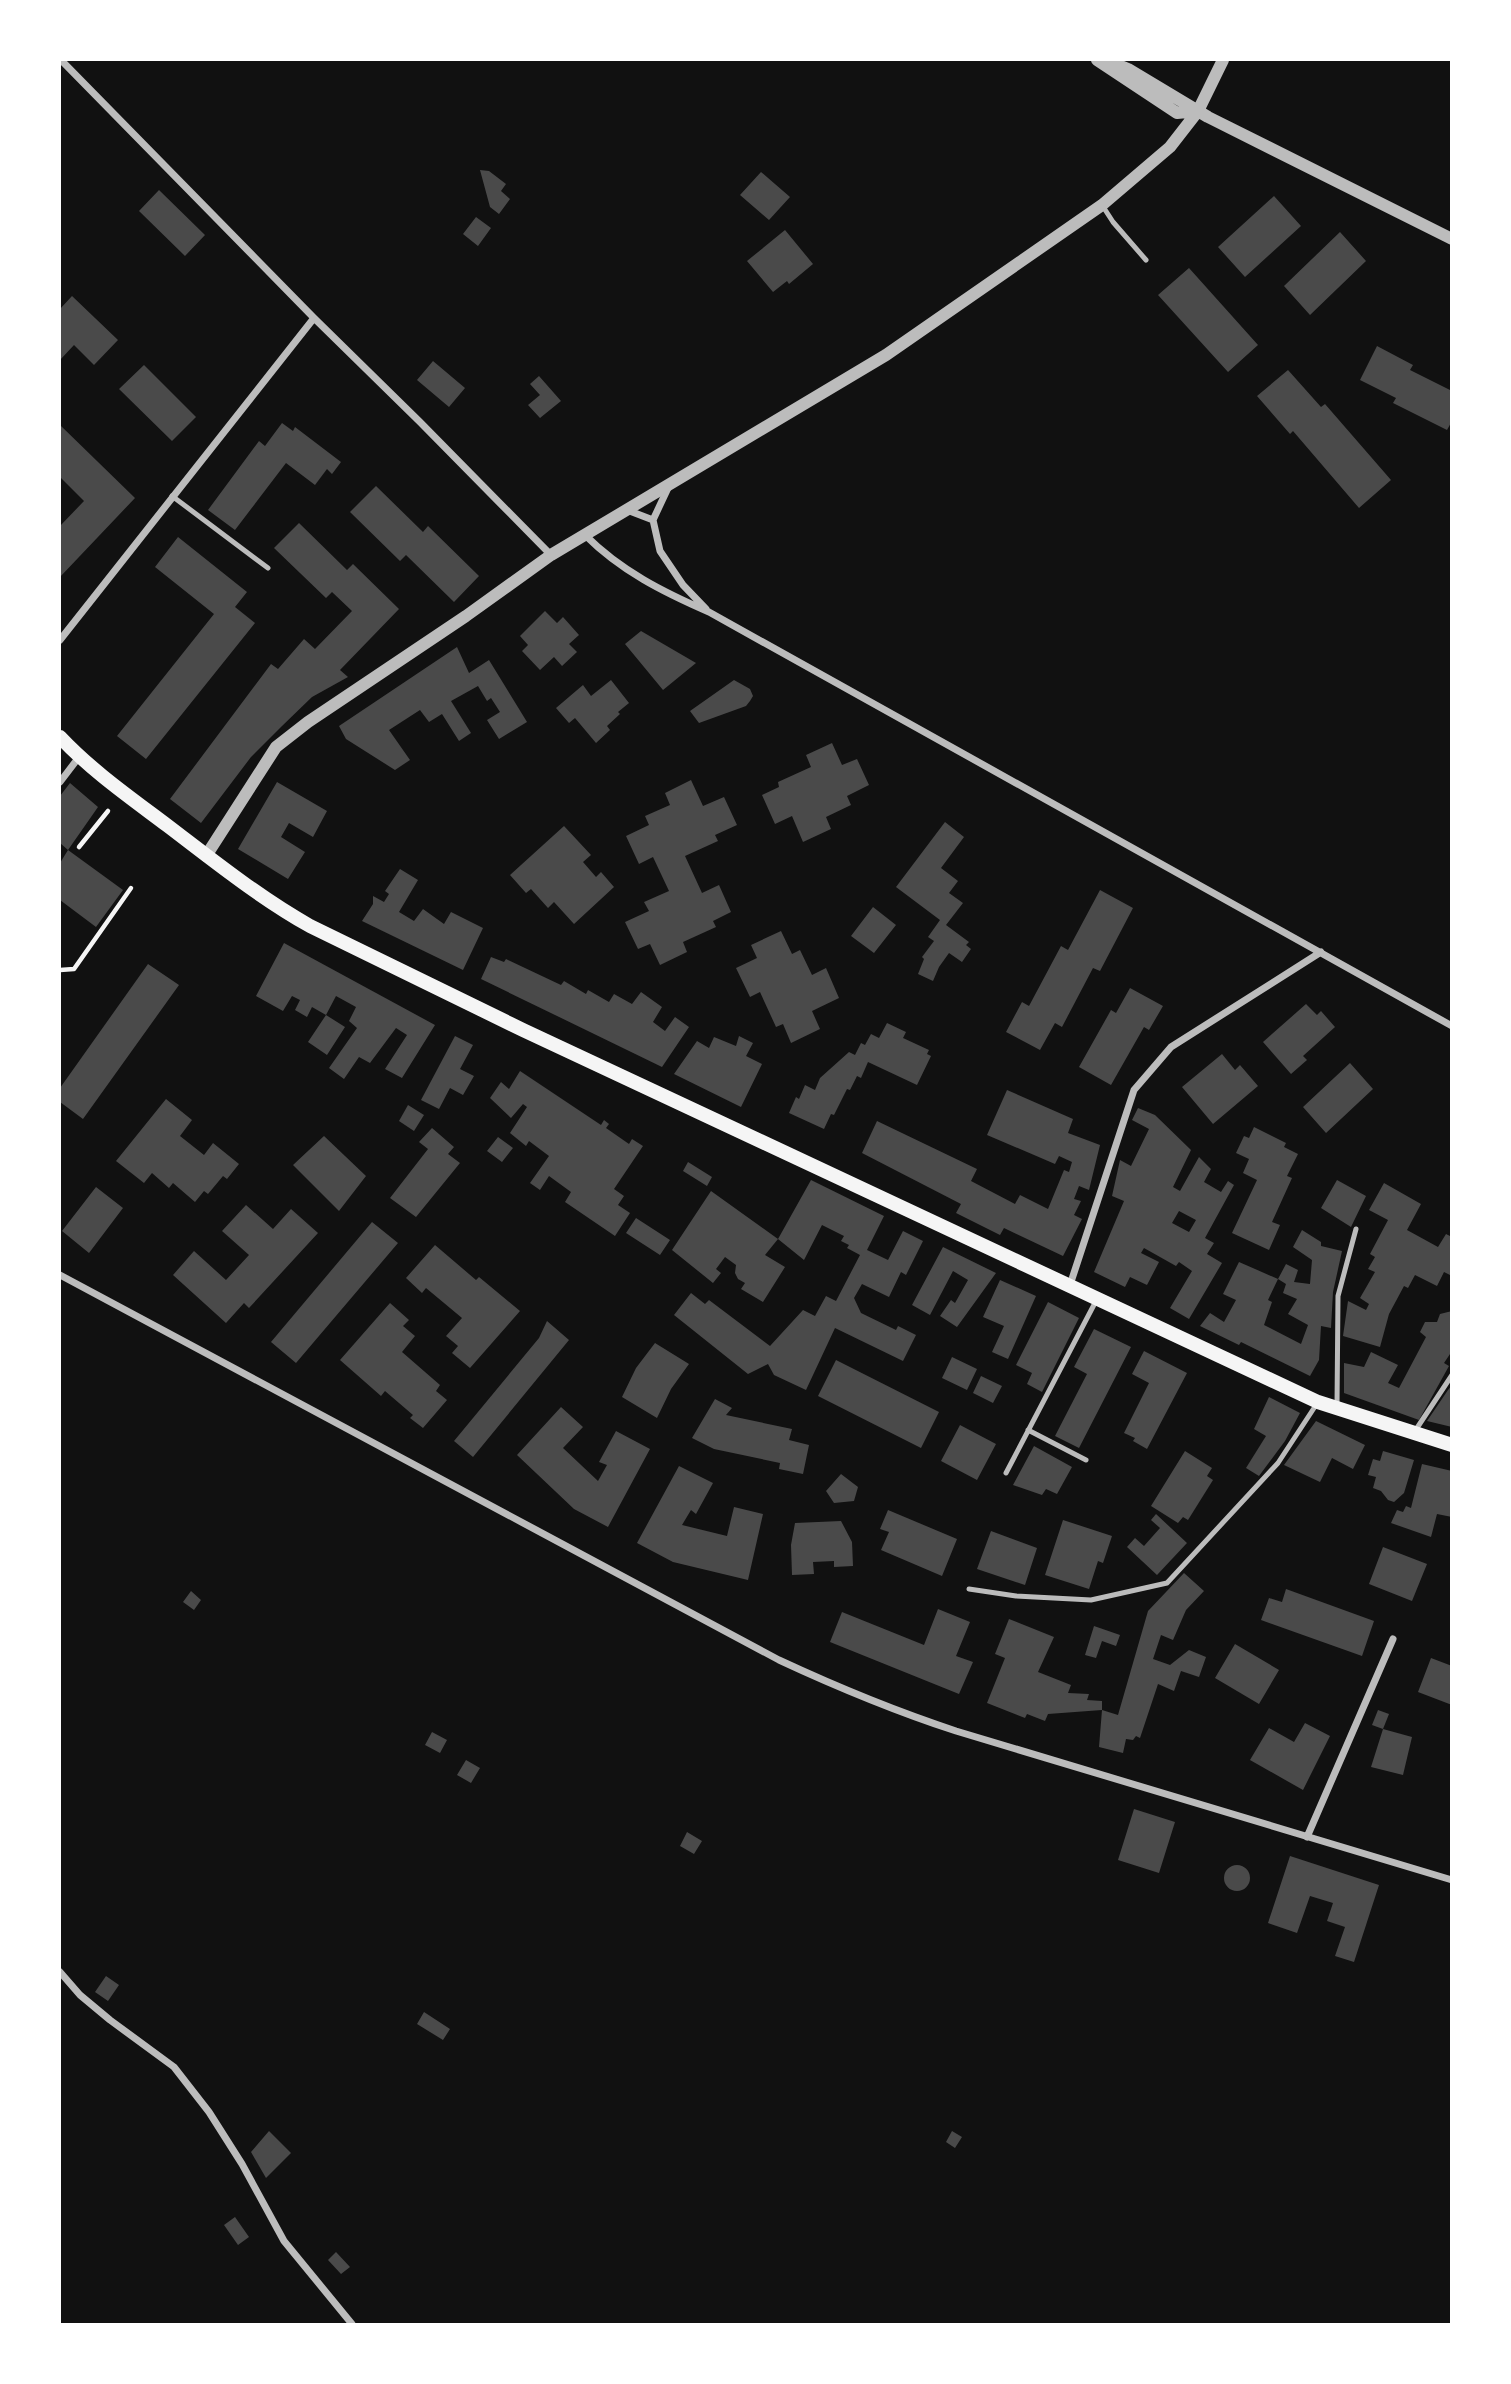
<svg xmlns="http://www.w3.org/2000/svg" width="1511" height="2384" font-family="'PT Sans Narrow',sans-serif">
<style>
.building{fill:#4a4a4a;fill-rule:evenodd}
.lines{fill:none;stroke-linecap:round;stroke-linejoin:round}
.path{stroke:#f5f5f5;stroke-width:4.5}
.service{stroke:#bcbcbc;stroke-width:5}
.minor{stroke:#bcbcbc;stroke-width:7}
.tertiary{stroke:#bcbcbc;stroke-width:12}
.secondary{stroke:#f5f5f5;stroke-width:14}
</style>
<rect width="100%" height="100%" fill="#111"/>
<path class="building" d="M480,170L489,171L506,184L501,191L510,199L499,214L490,207Z
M761,172L790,197L769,220L740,195Z
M159,190L205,235L185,256L139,211Z
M1274,196L1301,226L1245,277L1218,247Z
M476,217L491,228L478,246L463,234Z
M785,230L813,264L789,284L787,281L773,292L747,261Z
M1340,232L1366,261L1310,315L1284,286Z
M1189,268L1258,345L1228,372L1158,295Z
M72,296L118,340L94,365L74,345L60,360V309Z
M1377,346L1413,365L1410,370L1452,391V421L1447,430L1393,403L1396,398L1360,380Z
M433,361L465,388L449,407L417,380Z
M144,365L196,417L172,441L119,389Z
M1288,370L1321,407L1325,404L1391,480L1359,508L1293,431L1290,434L1257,396Z
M539,376L561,401L540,418L528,405L540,395L530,384Z
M282,423L293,431L295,427L341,462L332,474L327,469L315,485L286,463L235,530L208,510L259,441L265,446Z
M60,425L135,498L60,577V526L84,501L60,477Z
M376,486L423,532L428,526L479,576L454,602L406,555L400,561L350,512Z
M299,523L347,570L353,564L399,609L340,670L348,677L312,697L282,726L251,757L201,823L170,799L271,664L278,669L304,639L315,649L352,611L332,592L326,598L274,548Z
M178,537L247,592L235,607L255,623L146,759L117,736L214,614L155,567Z
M545,611L557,623L563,617L579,635L569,644L577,652L562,666L554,657L540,670L522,651L528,645L520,636Z
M641,631L696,663L663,690L625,644Z
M457,647L469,673L489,660L527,722L499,739L487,720L500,712L491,698L487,701L478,686L451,701L471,733L459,741L442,714L429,722L420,710L389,730L410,760L395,770L346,739L339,726Z
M611,680L629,703L618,712L620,714L607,726L610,730L596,743L575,718L569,723L556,708L583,685L591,696Z
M734,680L750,689L753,696L750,701L746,706L699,723L690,711Z
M832,743L842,765L857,759L869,785L847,796L851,805L826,817L831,829L803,842L792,816L775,824L762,795L779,787L778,782L811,767L806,755Z
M691,780L703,806L724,797L737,825L715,835L718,841L685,856L702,893L719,885L731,912L713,921L716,927L683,942L687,952L660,965L650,944L638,949L625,922L649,911L644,902L669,891L653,857L639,864L626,836L649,825L645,816L670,805L665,793Z
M277,782L327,811L313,837L289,823L281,837L305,852L288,879L238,849Z
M70,783L98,807L68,850L60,843V796Z
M945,822L964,837L941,868L958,881L949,893L963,903L946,925L969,942L966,945L971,949L962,962L949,953L939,967L933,981L918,974L924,959L922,957L934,941L928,937L940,920L896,887Z
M564,826L591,855L583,862L596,877L601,872L614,887L574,924L554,902L548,908L531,889L526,893L510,875Z
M68,850L123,890L96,927L60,900V863Z
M400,869L418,880L399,912L414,921L423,909L444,924L451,912L483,928L463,970L362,921L373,904V896L384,902L389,894L385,891Z
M1100,890L1133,908L1100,971L1093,968L1062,1027L1055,1023L1040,1050L1006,1032L1022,1002L1029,1006L1061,946L1068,950Z
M873,907L896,925L874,953L851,936Z
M781,931L792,954L800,950L812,975L826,968L839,998L812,1011L820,1029L791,1043L783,1024L776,1027L760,992L750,997L736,968L757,958L751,945Z
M284,943L435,1025L402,1078L385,1069L407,1035L396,1028L370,1063L359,1057L344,1079L329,1068L357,1028L349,1021L356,1007L336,996L326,1015L345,1027L327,1055L308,1042L326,1015L312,1007L307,1017L295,1010L300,1000L292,996L283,1011L256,996Z
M491,957L504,962L506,959L561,985L564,981L586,994L588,990L609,1002L614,994L632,1004L641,992L662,1007L653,1022L665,1031L675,1017L689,1027L662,1067L481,979Z
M148,964L179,985L83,1119L60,1102V1088Z
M1130,988L1163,1006L1149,1030L1144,1027L1111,1085L1079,1067L1111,1010L1116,1013Z
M1306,1004L1317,1015L1321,1011L1335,1027L1303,1056L1307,1060L1291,1074L1263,1042Z
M887,1023L906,1032L903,1038L929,1050L927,1054L931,1056L917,1085L868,1062L861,1078L857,1076L850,1090L847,1089L834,1115L831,1114L824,1129L789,1113L796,1097L799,1099L805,1085L815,1090L820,1078L849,1052L855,1055L861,1043L865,1045L871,1034L879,1038Z
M455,1036L473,1045L460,1069L474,1076L463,1095L450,1088L439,1109L421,1100Z
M739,1036L753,1043L746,1056L762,1064L741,1107L674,1074L697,1041L709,1048L714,1037L736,1046Z
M1222,1054L1235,1070L1240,1065L1258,1086L1213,1124L1182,1087Z
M1350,1063L1373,1089L1326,1133L1303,1107Z
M520,1071L601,1125L604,1120L609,1124L606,1128L629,1144L632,1139L643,1146L614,1189L624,1196L618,1205L630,1213L615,1236L565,1202L571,1192L549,1176L540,1190L530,1183L549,1156L529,1141L526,1146L510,1133L527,1107L523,1104L511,1118L490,1098L501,1082L509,1089Z
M1007,1090L1073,1119L1068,1133L1100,1145L1089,1190L1079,1186L1074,1199L1081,1201L1074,1215L1082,1219L1063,1256L1004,1228L1000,1235L956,1213L961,1204L862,1153L877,1121L977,1169L971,1181L1015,1204L1020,1195L1048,1209L1064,1170L1069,1172L1072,1162L1059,1156L1055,1164L987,1135Z
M166,1099L192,1120L180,1136L204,1155L213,1143L239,1164L227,1179L223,1176L208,1194L204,1191L195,1202L173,1183L169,1188L152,1173L144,1183L116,1161Z
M408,1105L424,1115L414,1131L399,1121Z
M1138,1108L1155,1115L1191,1150L1173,1187L1180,1191L1199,1157L1211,1169L1204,1182L1221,1192L1228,1181L1234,1185L1205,1238L1214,1243L1207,1254L1222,1263L1189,1319L1170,1308L1192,1271L1179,1262L1176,1266L1144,1248L1141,1253L1159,1262L1147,1285L1130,1277L1125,1287L1094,1272L1124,1201L1112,1196L1120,1160L1131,1166L1149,1129L1132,1120ZM1179,1211L1196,1220L1189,1232L1172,1223Z
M1254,1127L1286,1143L1284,1147L1298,1154L1287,1176L1292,1178L1272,1222L1280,1225L1269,1250L1232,1233L1257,1180L1243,1173L1249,1159L1236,1153L1244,1136L1249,1138Z
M432,1128L454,1147L448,1154L460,1163L416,1217L390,1198L428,1149L419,1142Z
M324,1136L366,1176L339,1211L293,1165Z
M498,1137L513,1148L502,1162L487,1151Z
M688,1162L712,1177L707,1186L683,1171Z
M811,1180L884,1216L867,1250L888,1260L903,1231L923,1241L906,1275L901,1272L889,1297L862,1284L854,1298L861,1313L896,1330L898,1326L916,1335L903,1361L835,1328L806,1390L774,1375L768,1364L748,1374L674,1315L691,1293L705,1304L709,1300L770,1346L803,1310L815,1316L826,1296L836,1301L860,1255L847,1248L849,1245L841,1241L844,1236L822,1225L804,1260L778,1239L765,1255L785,1267L763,1302L741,1289L745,1283L738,1279L735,1273L736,1265L725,1257L716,1269L721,1273L713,1283L672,1250L711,1191L778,1239Z
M1337,1180L1366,1196L1351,1227L1321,1208Z
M1384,1183L1421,1204L1407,1230L1438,1247L1446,1234L1452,1237V1276L1444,1272L1437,1286L1415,1275L1408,1288L1404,1286L1389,1314L1380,1347L1343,1336L1348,1301L1366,1310L1369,1304L1360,1298L1375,1272L1368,1269L1375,1257L1370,1254L1388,1220L1369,1210Z
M96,1187L123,1208L89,1253L62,1231Z
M246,1205L273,1229L291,1209L318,1233L249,1308L244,1303L226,1323L173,1275L194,1251L226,1280L249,1255L222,1231Z
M636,1218L670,1240L660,1255L626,1233Z
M372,1222L398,1243L296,1363L271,1342Z
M1302,1230L1321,1242V1246L1342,1251L1333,1292L1331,1328L1321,1326L1319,1360L1310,1376L1241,1342L1239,1345L1200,1326L1210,1313L1224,1322L1236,1300L1223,1294L1239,1262L1278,1279L1268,1300L1272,1302L1264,1325L1301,1344L1308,1325L1288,1314L1297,1299L1283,1293L1286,1284L1278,1279L1286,1264L1298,1270L1294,1282L1310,1284L1312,1260L1293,1247Z
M435,1245L476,1280L479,1277L520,1311L470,1368L452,1353L458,1346L446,1336L462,1318L426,1288L422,1293L406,1278Z
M943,1247L996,1273L957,1327L940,1316L951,1300L955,1303L968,1280L953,1271L930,1315L912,1305Z
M1000,1280L1036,1296L1008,1359L992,1352L1004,1326L983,1317Z
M1048,1302L1079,1318L1042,1392L1027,1384L1032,1373L1016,1365Z
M390,1303L409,1320L403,1326L415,1336L402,1352L440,1385L436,1391L447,1400L423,1428L410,1418L413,1415L385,1391L381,1396L340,1360Z
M1452,1311V1351L1444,1363L1449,1366L1419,1420L1344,1393V1363L1364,1367L1371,1352L1398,1365L1388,1383L1399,1388L1426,1337L1420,1332L1425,1322H1437L1440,1314Z
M547,1321L569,1340L473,1457L454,1441L539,1338Z
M1094,1329L1131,1347L1079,1448L1055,1436L1087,1374L1074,1367Z
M655,1343L689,1364L671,1389L657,1418L622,1397L636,1368Z
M1144,1351L1187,1373L1147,1449L1133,1441L1135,1438L1124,1433L1149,1383L1132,1374Z
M952,1357L977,1369L967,1390L942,1378Z
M836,1360L939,1412L921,1448L818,1396Z
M981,1376L1002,1386L993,1403L973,1393Z
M1452,1385V1427L1427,1421L1448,1390Z
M1269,1397L1300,1413L1285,1441L1259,1476L1246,1468L1266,1436L1254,1429Z
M715,1399L732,1408L726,1415L792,1429L789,1440L809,1445L803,1474L779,1469L780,1463L714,1449L692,1438Z
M561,1407L583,1427L563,1448L598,1481L607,1465L599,1462L616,1431L650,1449L608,1527L574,1509L517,1455Z
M1316,1421L1365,1445L1353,1469L1332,1458L1320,1482L1284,1465Z
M960,1425L996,1444L977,1480L941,1461Z
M1034,1446L1072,1467L1057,1494L1046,1489L1042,1495L1013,1485Z
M1185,1451L1212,1468L1207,1476L1213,1480L1188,1520L1183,1517L1178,1523L1151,1506Z
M1383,1451L1414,1460L1404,1493L1394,1502L1388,1500L1381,1491L1373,1488L1376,1477L1368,1475L1373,1459L1380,1461Z
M1422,1464L1452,1471V1517L1437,1514L1431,1537L1391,1523L1397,1510L1403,1512L1406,1506L1411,1508Z
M679,1466L713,1483L696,1514L691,1510L682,1525L727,1536L734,1507L763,1514L748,1580L673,1562L637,1543Z
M841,1474L858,1487L854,1501L834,1503L826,1491Z
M888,1510L957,1539L942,1576L881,1550L889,1532L880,1529Z
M1156,1514L1187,1543L1157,1575L1127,1547L1135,1538L1144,1546L1160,1528L1151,1520Z
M1063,1520L1112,1536L1103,1563L1098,1561L1089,1589L1045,1575Z
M841,1521L852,1542L853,1566L834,1567V1561L813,1562L814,1574L792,1575L791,1545L795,1523Z
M991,1531L1037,1548L1025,1585L977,1569Z
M1383,1547L1427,1564L1412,1601L1369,1584Z
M1184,1573L1204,1591L1186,1610L1173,1640L1161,1635L1153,1659L1170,1665L1189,1650L1206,1657L1199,1677L1181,1671L1174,1691L1158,1684L1140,1738L1136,1736L1133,1740L1126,1739L1123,1753L1099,1747L1102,1710L1118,1715L1148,1611Z
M1286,1589L1374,1621L1362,1656L1261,1620L1269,1598L1282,1602Z
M191,1591L201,1600L194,1610L183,1602Z
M938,1609L970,1622L956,1656L973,1662L959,1694L830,1642L842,1612L924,1645Z
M1009,1619L1054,1637L1038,1672L1071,1685L1068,1693L1089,1694L1087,1700L1102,1701V1710L1048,1714L1045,1721L1027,1714L1025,1718L987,1703L1005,1658L995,1654Z
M1094,1626L1120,1635L1116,1646L1102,1641L1096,1658L1085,1655Z
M1235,1644L1279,1670L1259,1704L1215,1678Z
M1431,1658L1452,1666V1705L1418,1692Z
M1378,1710L1389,1714L1383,1729L1372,1725Z
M1305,1723L1330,1736L1303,1790L1250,1760L1269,1728L1294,1742Z
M1383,1729L1412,1737L1403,1775L1371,1767Z
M432,1732L447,1740L440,1753L425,1745Z
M466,1760L480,1768L471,1783L457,1775Z
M1134,1809L1175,1822L1159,1873L1118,1860Z
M687,1832L702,1841L694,1854L680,1846Z
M1290,1856L1379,1885L1354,1962L1335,1956L1345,1927L1327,1921L1333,1903L1310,1896L1297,1933L1268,1923Z
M1224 1878a13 13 0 1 1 26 0a13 13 0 1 1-26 0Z
M106,1976L119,1985L108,2001L95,1992Z
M424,2012L450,2029L443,2040L417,2024Z
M269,2131L291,2153L266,2178L251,2152Z
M952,2131L962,2137L955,2148L946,2142Z
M235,2217L249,2237L238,2245L224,2225Z
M336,2252L350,2267L341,2274L328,2260Z"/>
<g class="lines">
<path class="path" d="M79,847L108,811
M60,970L74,969L131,888"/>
<path class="service" d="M1102,205L1113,222L1146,260
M172,496L268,568
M1337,1405L1338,1296L1356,1229
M1028,1430L1086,1460
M1415,1431L1452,1375
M1006,1473L1097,1299
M969,1589L1016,1596L1091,1600L1167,1583L1278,1463L1316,1405"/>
<path class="minor" d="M61,60L314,318L420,422L551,555
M668,488L653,520L660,551L683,585L706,609
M627,510L653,520
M585,535C621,571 663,592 709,612L1452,1026
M60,640L314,318
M60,782L79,757
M60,1275L779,1660C837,1687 895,1711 956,1731L1452,1880
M1070,1285L1134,1090L1171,1047L1321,952
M1307,1837L1393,1639
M60,1972L80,1995L110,2020L174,2067L209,2112L242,2164L284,2241L352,2324"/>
<path class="tertiary" d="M1097,60L1177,113L1198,111
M1106,60L1128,69L1208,117L1452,239
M206,856L276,747L308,722L466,616L551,555L886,355L1102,205L1170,147L1198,111L1223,60"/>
<path class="secondary" d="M60,737C92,771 131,798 168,826C214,861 260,898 310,926L523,1030L1318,1402L1452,1445"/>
</g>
<rect width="1511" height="2384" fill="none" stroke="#ffffff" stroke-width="122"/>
</svg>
